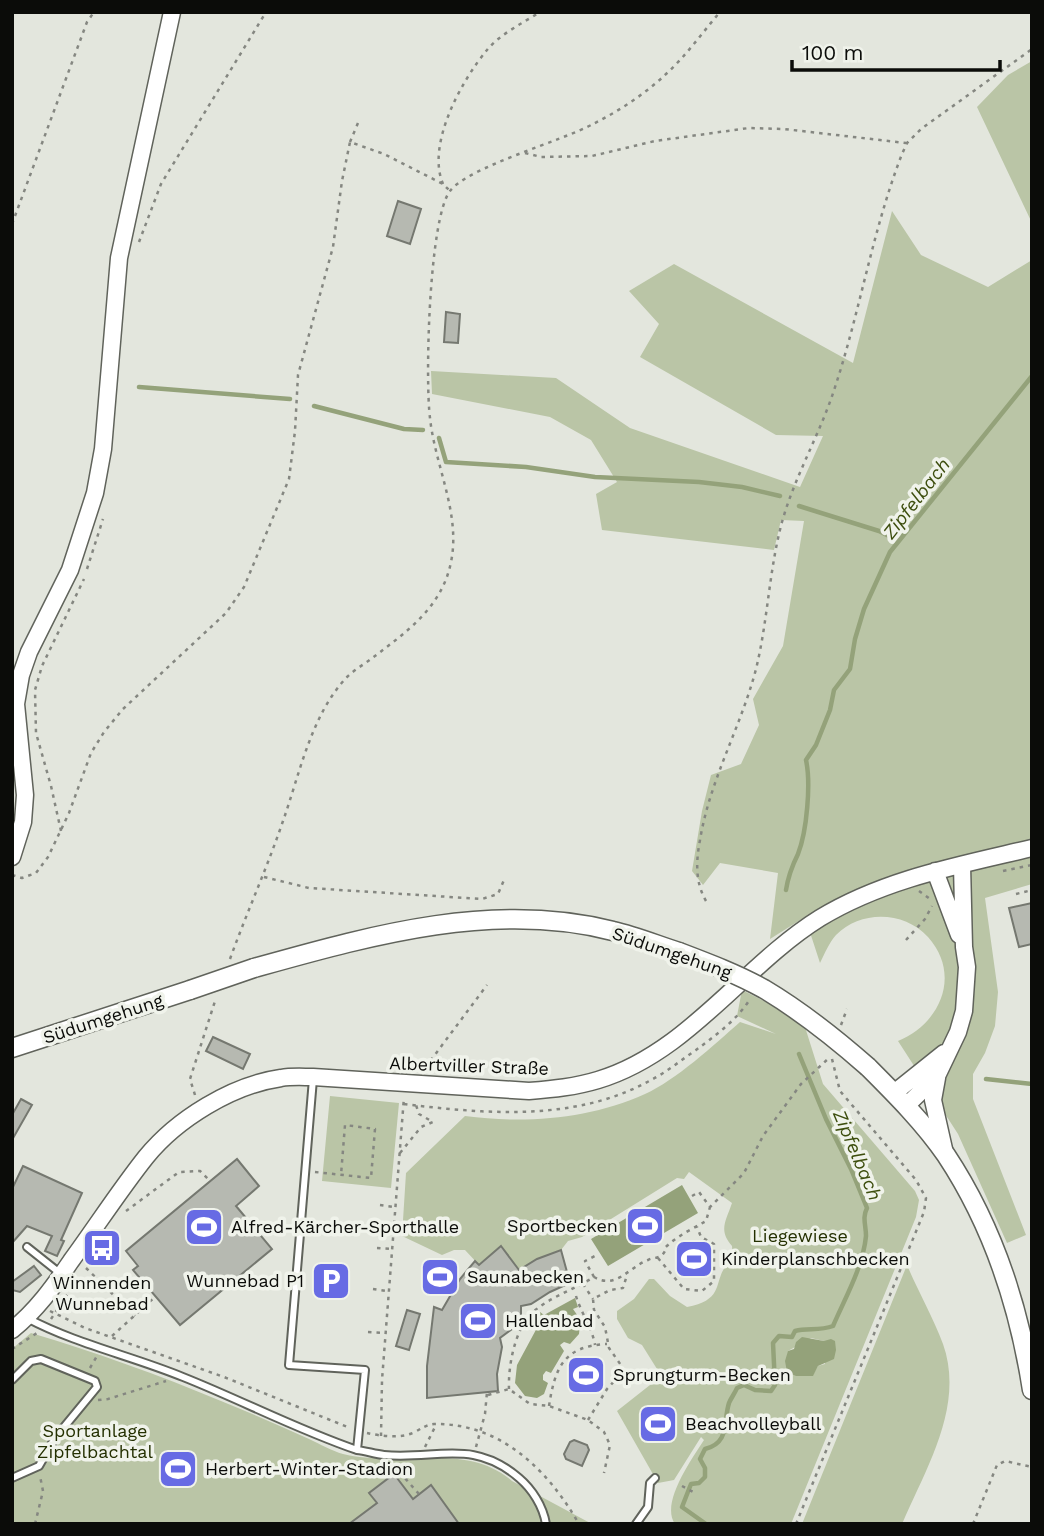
<svg xmlns="http://www.w3.org/2000/svg" width="1044" height="1536" font-family="'Work Sans',sans-serif">
<style>
.green{fill:#bac5a6;fill-rule:evenodd}
.water{fill:#94a27a}
.lines{fill:none;stroke-linecap:round;stroke-linejoin:round}
.stream{stroke:#94a27a;stroke-width:4.5}
.building{fill:#b6b9b1;stroke:#757870;stroke-width:2}
.service-casing{stroke:#60635b;stroke-width:10}
.tertiary-casing{stroke:#60635b;stroke-width:19}
.secondary-casing{stroke:#60635b;stroke-width:21}
.path{stroke:#858781;stroke-width:2.5;stroke-dasharray:3.5 5;stroke-linecap:butt}
.service{stroke:#fff;stroke-width:6}
.tertiary{stroke:#fff;stroke-width:16}
.secondary{stroke:#fff;stroke-width:18}
.secondary-bridge-casing{stroke:#60635b;stroke-width:21;stroke-linecap:butt}
.secondary-bridge{stroke:#fff;stroke-width:18}
.labels{text-anchor:middle;stroke-width:7;stroke-linejoin:round;paint-order:stroke}
.street-label{font-size:18px;fill:#0b0c09;stroke:#f0f3eb}
.poi-label{font-size:18px;fill:#0b0c09;stroke:#f0f3eb;text-anchor:start}
.park-label{font-size:18px;fill:#243001;stroke:#f0f3eb}
.water-label{font-size:19px;font-style:italic;fill:#3d4e0e;stroke:#f0f3eb}
</style>
<rect width="100%" height="100%" fill="#e3e6dd"/>
<path class="green" d="M1032,61V223L977,107L1008,75Z
M892,211L921,255L988,287L1032,260V884L985,898L998,992L995,1026L985,1053L973,1074V1099L1026,1235L1007,1243L958,1134L898,1041C940,1024 962,975 928,937C904,911 861,910 836,935C829,943 825,953 820,963L805,917L770,939L778,873L720,863L703,885L692,871L702,811L711,775L741,764L759,725L753,699L783,646L804,521L781,520L774,550L602,530L596,494L617,482L591,440L550,417L432,394L431,371L556,378L630,428L800,487L823,436L776,435L640,357L659,324L629,291L674,264L853,363Z
M742,990L768,1003L805,1027L823,1084L915,1191L919,1200L916,1217L791,1524H675C660,1503 692,1459 704,1440L701,1437L674,1480L658,1483L617,1411L650,1385L659,1382L667,1385L642,1345L628,1338L617,1319V1311L634,1299L649,1279H654L670,1296L687,1307C730,1299 709,1277 733,1259L732,1246C718,1230 726,1221 732,1203L689,1172L684,1179L677,1178L582,1237L568,1241L561,1250L519,1270L501,1246L479,1265L465,1250H454L442,1255L402,1236L406,1173L465,1116C525,1124 590,1119 645,1094C676,1080 714,1045 740,1022L776,1034L737,1016ZM811,1338L824,1341L825,1364L818,1366L813,1375L796,1376L788,1351Z
M330,1096L399,1103L391,1188L322,1181Z
M907,1265C918,1291 933,1317 943,1344C965,1406 926,1468 902,1524H802Z
M31,1333C95,1352 159,1375 221,1401C251,1413 280,1426 309,1439C320,1444 332,1451 343,1454C399,1468 466,1441 512,1481L592,1524H12V1349Z"/>
<path class="water" d="M682,1185L698,1213L608,1266L591,1239Z
M698,1241L707,1244L705,1255L708,1261L701,1277H690L679,1256L687,1247L692,1248Z
M575,1298L578,1307L573,1309L582,1322L580,1324L579,1334L570,1344L564,1342L560,1345L564,1351L551,1373L546,1371L543,1375V1380L548,1383L544,1394L537,1398L525,1396L515,1383L517,1365L538,1326L533,1320L540,1312L544,1315Z
M802,1337L824,1341L831,1339L835,1341L836,1350L834,1359L818,1366L813,1376H796L787,1372L785,1361L788,1351L794,1349L796,1342Z
M583,1358L603,1372L588,1394L580,1393L570,1378Z"/>
<g class="lines">
<path class="stream" d="M139,387L290,399
M314,406L404,429L423,430
M439,438L446,462L526,467L595,477L699,482L742,487L780,496
M799,506L879,531L897,540
M786,890C788,877 792,866 798,854C807,831 811,783 806,760L816,745L830,710L834,690L850,669L855,639L864,609L890,552L1032,376
M986,1079L1032,1084
M706,1524L682,1507L691,1484L699,1483L705,1477V1468L700,1459L705,1449C730,1443 723,1422 729,1403C731,1398 735,1393 737,1388L744,1385L755,1390L771,1391L775,1385L773,1343L779,1336L792,1337L795,1331C808,1328 820,1331 833,1326C845,1298 863,1267 866,1236C866,1225 862,1218 867,1208L851,1169L826,1119L799,1054"/>
</g>
<path class="building" d="M398,201L421,209L410,244L387,236Z
M446,312L460,314L458,343L444,342Z
M1032,903V944L1019,947L1009,908Z
M213,1037L250,1054L243,1069L206,1051Z
M21,1099L32,1105L12,1140V1115Z
M237,1159L259,1186L236,1206L272,1249L180,1325L133,1270L138,1266L126,1251Z
M23,1166L82,1193L61,1240L64,1241L57,1256L45,1251L52,1236L27,1226L12,1243V1189Z
M501,1246L519,1270L537,1259L561,1250L570,1283L550,1292L531,1304L521,1306V1315L516,1326L500,1338L502,1347L497,1374L498,1391L427,1398V1366L434,1307L442,1310L460,1279L475,1261L479,1265Z
M34,1266L41,1275L20,1292L12,1290V1282Z
M407,1310L420,1314L409,1350L396,1346Z
M574,1440L587,1445L589,1450L582,1466L566,1459L564,1454L570,1442Z
M394,1474L413,1499L431,1485L459,1524H349L377,1503L369,1493Z"/>
<g class="lines">
<g class="service-casing">
<path id="service" d="M313,1079L289,1365L365,1370L357,1450
M27,1247L61,1274
M27,1318C76,1344 132,1356 183,1377C241,1400 298,1430 357,1450C366,1451 375,1454 384,1455C436,1460 473,1438 519,1478C532,1489 543,1506 546,1524
M12,1380L31,1361L41,1359L95,1381L97,1387L55,1438L39,1466L12,1478
M636,1524L648,1507L650,1483L655,1478"/>
</g>
<g class="tertiary-casing">
<path id="tertiary" d="M12,857L23,822L25,795L16,704L21,675L29,652L70,570L95,493L103,449L119,258L172,12
M935,871L959,935
M937,1078L933,1100L944,1149
M894,1093L944,1053
M906,1106L937,1076L958,1032L964,1011L967,967L964,947L962,865
M12,1330C36,1311 54,1286 71,1261C96,1227 119,1191 146,1157C177,1119 232,1085 281,1078C292,1076 303,1077 313,1077L529,1091C553,1089 575,1087 598,1080C688,1053 743,966 820,918C884,879 960,865 1032,848"/>
</g>
<g class="secondary-casing">
<path id="secondary" d="M254,968C369,936 493,900 613,931C635,936 657,945 679,952
M12,1048L190,990
M868,1067C895,1094 924,1123 946,1155C993,1226 1019,1306 1032,1390"/>
</g>
<path class="path" d="M350,142L358,123
M525,153L541,157L592,156L655,141L749,128L784,129L906,143
M443,184C426,144 462,80 487,50C500,34 523,23 540,12
M12,224L87,22L94,12
M139,242L161,184L266,12
M87,569L103,519
M61,831L51,786L36,733L35,690L42,666L84,579
M1003,871L1032,865
M12,875L22,878L36,873L48,857L69,813L91,753L104,732L123,709L226,613L244,587L289,479L295,431L298,375L333,247L342,181L350,142L384,154L443,184L450,191
M264,877L309,888L482,899L498,894L504,880
M919,891L930,899
M1016,894L1032,890
M706,901C695,882 696,861 700,840C710,779 741,727 756,669C768,620 769,570 782,522C794,479 816,441 831,399C859,319 871,234 902,154L907,143L921,129L1032,49
M906,940L925,919L932,906
M230,959C247,912 267,868 283,821C300,773 311,715 347,677C354,670 363,665 371,659C405,633 442,608 451,562C461,514 435,466 430,418C425,380 429,218 450,191C468,167 562,141 593,124C619,111 645,94 666,74C686,56 702,33 720,12
M841,1025L847,1009
M416,1068L428,1064L487,985
M195,1095L190,1079L216,998
M404,1104C486,1114 576,1122 651,1080C667,1072 681,1060 696,1050C715,1036 738,1019 750,999
M400,1153L421,1127L433,1122L419,1114L416,1105
M315,1172L371,1178L375,1129L345,1125L341,1175
M692,1196L699,1192L710,1207L744,1173L763,1136L801,1084L830,1057
M380,1205L394,1207
M126,1211L179,1172L200,1171L210,1181
M377,1248L391,1249
M658,1258L684,1289L702,1291L714,1281V1244L701,1237L697,1227
M86,1268L135,1316
M594,1277L585,1261L597,1255
M583,1284L593,1299
M373,1289L387,1291
M576,1296C581,1313 592,1327 595,1345
M50,1311L85,1328L224,1377L350,1428
M51,1319L71,1289
M368,1332L385,1333
M112,1336L156,1296
M12,1349L37,1333
M90,1368L97,1356
M509,1389C508,1366 515,1328 533,1312C550,1297 575,1289 594,1277C616,1290 629,1267 648,1260C653,1257 659,1259 663,1254C669,1246 661,1251 668,1245C679,1235 694,1228 706,1221L710,1207
M488,1395L509,1389L530,1404L549,1406L588,1420L604,1432L610,1445L604,1473
M98,1400L108,1399L166,1381
M549,1406C555,1367 564,1346 607,1344
M588,1420L607,1389L618,1377L623,1368L609,1348L605,1327L594,1310L593,1299L610,1290L623,1288L627,1275
M367,1433C381,1436 401,1439 415,1432C422,1428 426,1425 434,1424C501,1423 548,1470 579,1524
M381,1436L382,1380L404,1097
M425,1447L436,1425
M476,1447L485,1414L487,1392
M394,1466L419,1494
M682,1486L695,1493
M35,1524L43,1491L40,1476
M796,1524L924,1212L926,1198L916,1180L840,1091L831,1055
M973,1524L997,1465L1005,1461L1032,1467"/>
<use href="#service" class="service"/>
<use href="#tertiary" class="tertiary"/>
<use href="#secondary" class="secondary"/>
<g class="secondary-bridge-casing">
<path id="secondary-bridge" d="M679,952C708,963 737,974 764,989C801,1011 835,1038 868,1067
M190,990L254,968"/>
</g>
<use href="#secondary-bridge" class="secondary-bridge"/>
</g>
<defs>
<g id="stadium-square" transform="scale(2.0125)"><rect x="-9" y="-9" width="18" height="18" rx="4" fill="#676be4" stroke="#f0f3eb"/><path d="M0-5a6.5 5 0 1 0 0 10a6.5 5 0 1 0 0-10ZM-3.5-1.8h7v3.6h-7Z" fill="#fff"/></g>
<g id="bus-square" transform="scale(2.0125)"><rect x="-9" y="-9" width="18" height="18" rx="4" fill="#676be4" stroke="#f0f3eb"/><path d="M-5-6H5V4H4V6H2V4H-2V6H-4V4H-5ZM-3.5-4V0h7V-4ZM-3.5 1.2v1.5H-2V1.2ZM2 1.2v1.5H3.5V1.2Z" fill="#fff"/></g>
<g id="parking-square" transform="scale(2.0125)"><rect x="-9" y="-9" width="18" height="18" rx="4" fill="#676be4" stroke="#f0f3eb"/><path d="M-3.5-5.5H1a3.5 3.5 0 0 1 0 7H-1V5.5H-3.5ZM-1-3.4V-.6H.8a1.4 1.4 0 0 0 0-2.8Z" fill="#fff"/></g>
</defs>
<g fill-rule="evenodd">
<use href="#stadium-square" x="645" y="1226"/>
<use href="#stadium-square" x="204" y="1227"/>
<use href="#bus-square" x="102" y="1248"/>
<use href="#stadium-square" x="694" y="1259"/>
<use href="#stadium-square" x="440" y="1277"/>
<use href="#parking-square" x="331" y="1281"/>
<use href="#stadium-square" x="478" y="1321"/>
<use href="#stadium-square" x="586" y="1375"/>
<use href="#stadium-square" x="658" y="1424"/>
<use href="#stadium-square" x="178" y="1469"/>
</g>
<g class="labels">
<g class="street-label">
<text transform="translate(672 953) rotate(19)" y="6">Südumgehung</text>
<text transform="translate(103 1019) rotate(-18)" y="6">Südumgehung</text>
<text transform="translate(469 1066) rotate(2)" y="6">Albertviller Straße</text>
</g>
<g class="poi-label">
<text x="618" y="1232" text-anchor="end">Sportbecken</text>
<text x="231" y="1233">Alfred-Kärcher-Sporthalle</text>
<text x="721" y="1265">Kinderplanschbecken</text>
<text x="467" y="1283">Saunabecken</text>
<text x="304" y="1287" text-anchor="end">Wunnebad P1</text>
<text x="102" y="1289" text-anchor="middle">Winnenden<tspan x="102" dy="21">Wunnebad</tspan></text>
<text x="505" y="1327">Hallenbad</text>
<text x="613" y="1381">Sprungturm-Becken</text>
<text x="685" y="1430">Beachvolleyball</text>
<text x="205" y="1475">Herbert-Winter-Stadion</text>
</g>
<g class="park-label">
<text x="800" y="1242">Liegewiese</text>
<text x="95" y="1437">Sportanlage<tspan x="95" dy="21">Zipfelbachtal</tspan></text>
</g>
<g class="water-label">
<text transform="translate(916 498) rotate(-52)" y="7">Zipfelbach</text>
<text transform="translate(858 1155) rotate(67)" y="7">Zipfelbach</text>
</g>
</g>
<rect width="1044" height="1536" fill="none" stroke="#0b0c09" stroke-width="28"/>
<path d="M792 60v10h208v-10" fill="none" stroke="#0b0c09" stroke-width="3.5"/>
<text x="802" y="60" font-size="21" fill="#0b0c09" stroke="#f0f3eb" stroke-width="5" paint-order="stroke">100 m</text>
</svg>
